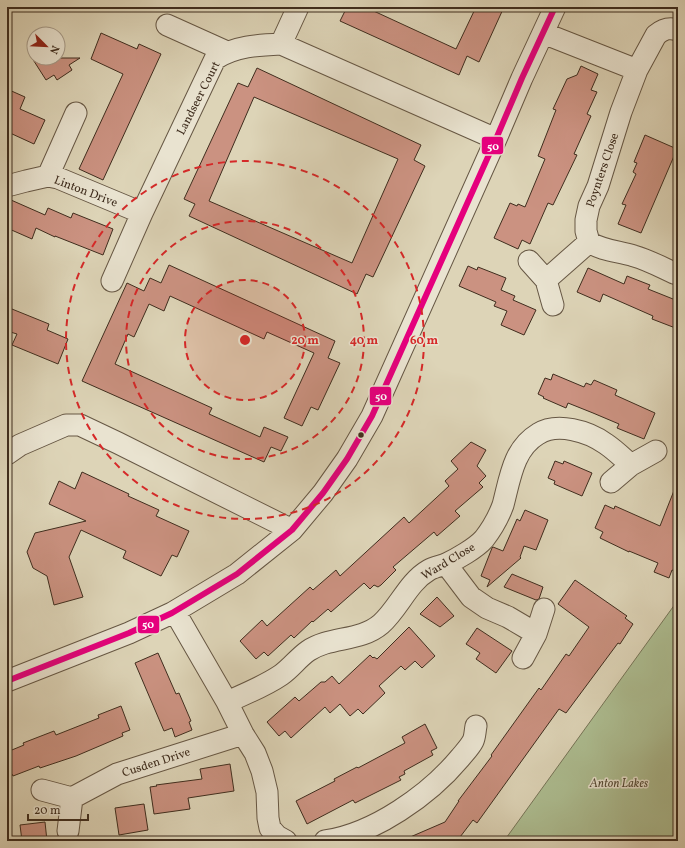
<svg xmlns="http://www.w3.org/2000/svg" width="685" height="848" font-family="Vollkorn,serif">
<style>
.green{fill:#adbd91;stroke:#767558}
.building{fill:#cb9281;stroke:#3f2d1e;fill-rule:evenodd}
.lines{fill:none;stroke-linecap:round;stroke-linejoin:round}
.street-casing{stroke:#665744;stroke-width:23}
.street{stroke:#e9e3d0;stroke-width:21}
.bus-1-casing{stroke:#e9e3d0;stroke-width:9}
.bus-1{stroke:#e5007d;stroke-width:6}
.ring{fill:none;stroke:#d62828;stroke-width:2;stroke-dasharray:7 5}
.bus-dot{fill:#3f2d1e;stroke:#e9e3d0;stroke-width:1.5}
.labels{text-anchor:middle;stroke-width:3;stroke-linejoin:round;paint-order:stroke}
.street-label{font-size:12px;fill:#3f2d1e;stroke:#e9e3d0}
.park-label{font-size:12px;font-style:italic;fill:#554a35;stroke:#e9e3d0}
.centre{fill:#d62828;stroke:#e9e3d0;stroke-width:2}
.ring-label{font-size:12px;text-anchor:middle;font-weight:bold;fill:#d62828;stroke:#e9e3d0;stroke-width:3;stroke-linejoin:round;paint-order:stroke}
.line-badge{stroke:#e9e3d0;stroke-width:1.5}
.badge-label{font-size:11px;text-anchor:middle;font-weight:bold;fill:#fff}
</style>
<rect width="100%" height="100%" fill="#ddd4b7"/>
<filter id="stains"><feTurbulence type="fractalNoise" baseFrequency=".005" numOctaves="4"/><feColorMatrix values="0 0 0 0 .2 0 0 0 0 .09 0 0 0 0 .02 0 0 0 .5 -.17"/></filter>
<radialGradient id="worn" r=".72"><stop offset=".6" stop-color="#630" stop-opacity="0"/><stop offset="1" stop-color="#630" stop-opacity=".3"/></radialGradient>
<path class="green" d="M678,600V841H504Z"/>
<path class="building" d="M347,7H365L456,49L476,7H504L479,62L467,56L459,75L340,21Z
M101,33L137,49L139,44L161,54L103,180L79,169L123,74L91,59Z
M32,58H80L69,65L72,70L57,80L54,75L46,80Z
M581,66L598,74L591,90L597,92L587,114L591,116L574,154L577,155L553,205L548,203L530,244L522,240L518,249L494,238L510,203L517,206L518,204L525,207L545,159L538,156L556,110L553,109L567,79L577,75Z
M257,68L421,145L414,160L425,166L373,277L366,274L357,294L189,216L195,204L184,199L238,83L248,87ZM254,97L398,159L352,263L209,201Z
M7,89L25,97L20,109L45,120L34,144L10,133L11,127L7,137Z
M645,135L677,149L641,233L618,224L626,205L622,204L636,174L633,172L637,163L634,162Z
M11,200L45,215L48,208L71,218L73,213L113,229L103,255L55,236V237L36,228L32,239L7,228V209Z
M169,265L335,341L328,358L340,363L318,410L311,407L302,426L284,418L314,353L267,332L264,339L170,296L164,311L149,304L134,337L128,334L115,364L212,408L209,414L260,437L264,427L288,437L281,451L271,447L264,462L82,381L127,283L144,291L150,278L161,283Z
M468,266L477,270L478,267L506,278L501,290L515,296L513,300L536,310L524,335L501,325L507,311L494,306L496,302L459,286Z
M588,268L624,284L627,276L650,285L648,289L678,301V329L652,319L653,316L603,294L600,302L577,292Z
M7,307L49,324L47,330L68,339L58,364L12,345L17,334L7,331Z
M553,374L584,387L586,383L591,385L594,380L617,390L615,395L655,413L644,439L617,428L619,424L593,413L568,403L566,408L543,398L544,397L538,394L545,378L551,380Z
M471,442L486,450L477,466L486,476L479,483L483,487L455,511L460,516L437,536L434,532L393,567L396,570L381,585L378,587L374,585L370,589L364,583L331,612L328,609L313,622L312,621L294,638L291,635L268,656L264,652L256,659L240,641L262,620L267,626L310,587L313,590L336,570L340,576L404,517L409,523L449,486L445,481L458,469L451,461Z
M555,461L563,464L564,461L592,473L582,496L554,484L555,481L548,478Z
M82,472L129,494L128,496L159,510L156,516L189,531L177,557L172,555L161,576L123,558L126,551L81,530L69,557L83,597L54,605L47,576L33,568L27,552L35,533L86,521L49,504L59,481L75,489Z
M677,483H678V572L672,570L669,578L654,572L658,563L629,551V552L600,538L603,532L595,528L605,505L614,509L615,506L660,526Z
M525,510L548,520L536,550L524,546L520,557L521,558L487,587L490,580L481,576L492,548L493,547L503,551L517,519L520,521Z
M512,574L543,587L539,599L536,600L504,587Z
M575,580L627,616L625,618L633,624L620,644L618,643L566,713L559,709L477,823L473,820L457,841H401L445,822L459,801H458L492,756L491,755L539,688L541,690L566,654L569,656L589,627L558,604Z
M437,597L454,616L440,627L420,614Z
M409,627L435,656L422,668L415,661L405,670L401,666L379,686L385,693L363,714L358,709L350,716L340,704L330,713L325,707L291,738L285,731L279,736L267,722L295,697L299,701L321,682H325L332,676L339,684L370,655L373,658L374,657L377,659Z
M477,628L512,651L496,673L476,659L480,653L466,644Z
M158,653L176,694L179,693L191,721L189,722L192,730L175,737L172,728L164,731L135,663Z
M121,706L130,730L122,733L123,736L76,756L40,768L39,766L13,776L12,774L7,776V752L24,745L23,743L54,731L56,735L99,718L98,715Z
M425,724L437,748L431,751L433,755L404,771L405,774L399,777L401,780L355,803L353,800L307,824L296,801L335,781L334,779L357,767L358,768L405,743L402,737Z
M230,764L234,791L188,798L190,809L154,814L150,787L157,786L156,785L202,779L200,769Z
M144,804L148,830L119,835L115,808Z
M45,822L47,841H22L20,825Z"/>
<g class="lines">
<g class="street-casing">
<path id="street" d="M167,25L227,52
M678,30C669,27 663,29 656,35L637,70L621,112L598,186L589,206L586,220V231L589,242C603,251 618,251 634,256C648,260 661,267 674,273L678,274
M543,33L637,70
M281,44L298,7
M48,176L76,113
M7,186L26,181L48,176L58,178L142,213
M529,261L546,280
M112,281L142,213L215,59C235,46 258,45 281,44L496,139
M553,305L546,280L589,242
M7,454L20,445L66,425H80L118,443L292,530
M611,482L631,465
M446,564L471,597L487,608L508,617L525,627L536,634L544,609
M175,612L227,702L243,734L255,753L262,771L267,792L268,818L270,828L277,836L286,841
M523,658L536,634
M7,681L129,633L172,613L237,574L292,530L323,493L347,459L372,416L496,139L522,78L555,7
M227,702C245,694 265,686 281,675C291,668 298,658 308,651C330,636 360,642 381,624C399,608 408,582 429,570C434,567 441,566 446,564C457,559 476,548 484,539C491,530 499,516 503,505C510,479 513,449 538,434C557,422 588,431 606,444C615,450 623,458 631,465L656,451
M42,790L72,798L117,774L243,734
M68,831L72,798
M325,841C374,834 429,795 460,758C464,753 470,747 473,741C475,737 475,731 476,726"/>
</g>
<use href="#street" class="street"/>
<g class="bus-1-casing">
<path id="bus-1" d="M7,681L129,633L172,613L237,574L292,530L323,493L347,459L372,416L496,139L522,78L555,7"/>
</g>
<use href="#bus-1" class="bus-1"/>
</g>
<circle cx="245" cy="340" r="60" fill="#d62828" fill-opacity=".12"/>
<g class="ring">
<circle cx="245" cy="340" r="60"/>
<circle cx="245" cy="340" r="119"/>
<circle cx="245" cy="340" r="179"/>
</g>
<circle class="bus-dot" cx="361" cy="435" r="3.5"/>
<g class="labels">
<g class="street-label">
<text transform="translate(198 98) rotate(-63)" y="4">Landseer Court</text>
<text transform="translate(602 170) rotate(-71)" y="4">Poynters Close</text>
<text transform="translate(86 191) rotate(21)" y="4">Linton Drive</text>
<text transform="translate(448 561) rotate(-31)" y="4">Ward Close</text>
<text transform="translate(156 762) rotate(-18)" y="4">Cusden Drive</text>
</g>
<g class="park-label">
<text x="619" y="787">Anton Lakes</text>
</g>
</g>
<circle cx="245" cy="340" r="6" class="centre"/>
<g class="ring-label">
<text x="305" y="344">20 m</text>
<text x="364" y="344">40 m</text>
<text x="424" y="344">60 m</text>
</g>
<g class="line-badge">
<rect x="481" y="136" width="23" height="19" rx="4" fill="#e5007d"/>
<rect x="369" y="386" width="23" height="20" rx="4" fill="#e5007d"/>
<rect x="137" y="615" width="23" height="19" rx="4" fill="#e5007d"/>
</g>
<g class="badge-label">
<text x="493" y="150">50</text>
<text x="381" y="400">50</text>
<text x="148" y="628">50</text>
</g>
<rect width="685" height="848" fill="none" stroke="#ddd4b7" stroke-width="24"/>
<rect x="8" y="8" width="669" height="832" fill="none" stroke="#3f2d1e" stroke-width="2"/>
<rect x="12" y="12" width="661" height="824" fill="none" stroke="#3f2d1e"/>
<g transform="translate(46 46) rotate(114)"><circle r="19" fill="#e9e3d0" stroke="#a59a89"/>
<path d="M0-3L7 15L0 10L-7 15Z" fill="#8f2418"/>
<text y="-6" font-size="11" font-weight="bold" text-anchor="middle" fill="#3f2d1e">N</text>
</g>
<path d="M28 814v6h60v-6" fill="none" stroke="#3f2d1e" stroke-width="2"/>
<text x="34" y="814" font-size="12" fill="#3f2d1e" stroke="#e9e3d0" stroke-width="3" paint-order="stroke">20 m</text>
<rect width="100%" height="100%" filter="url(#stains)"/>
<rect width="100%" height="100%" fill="url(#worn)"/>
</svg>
